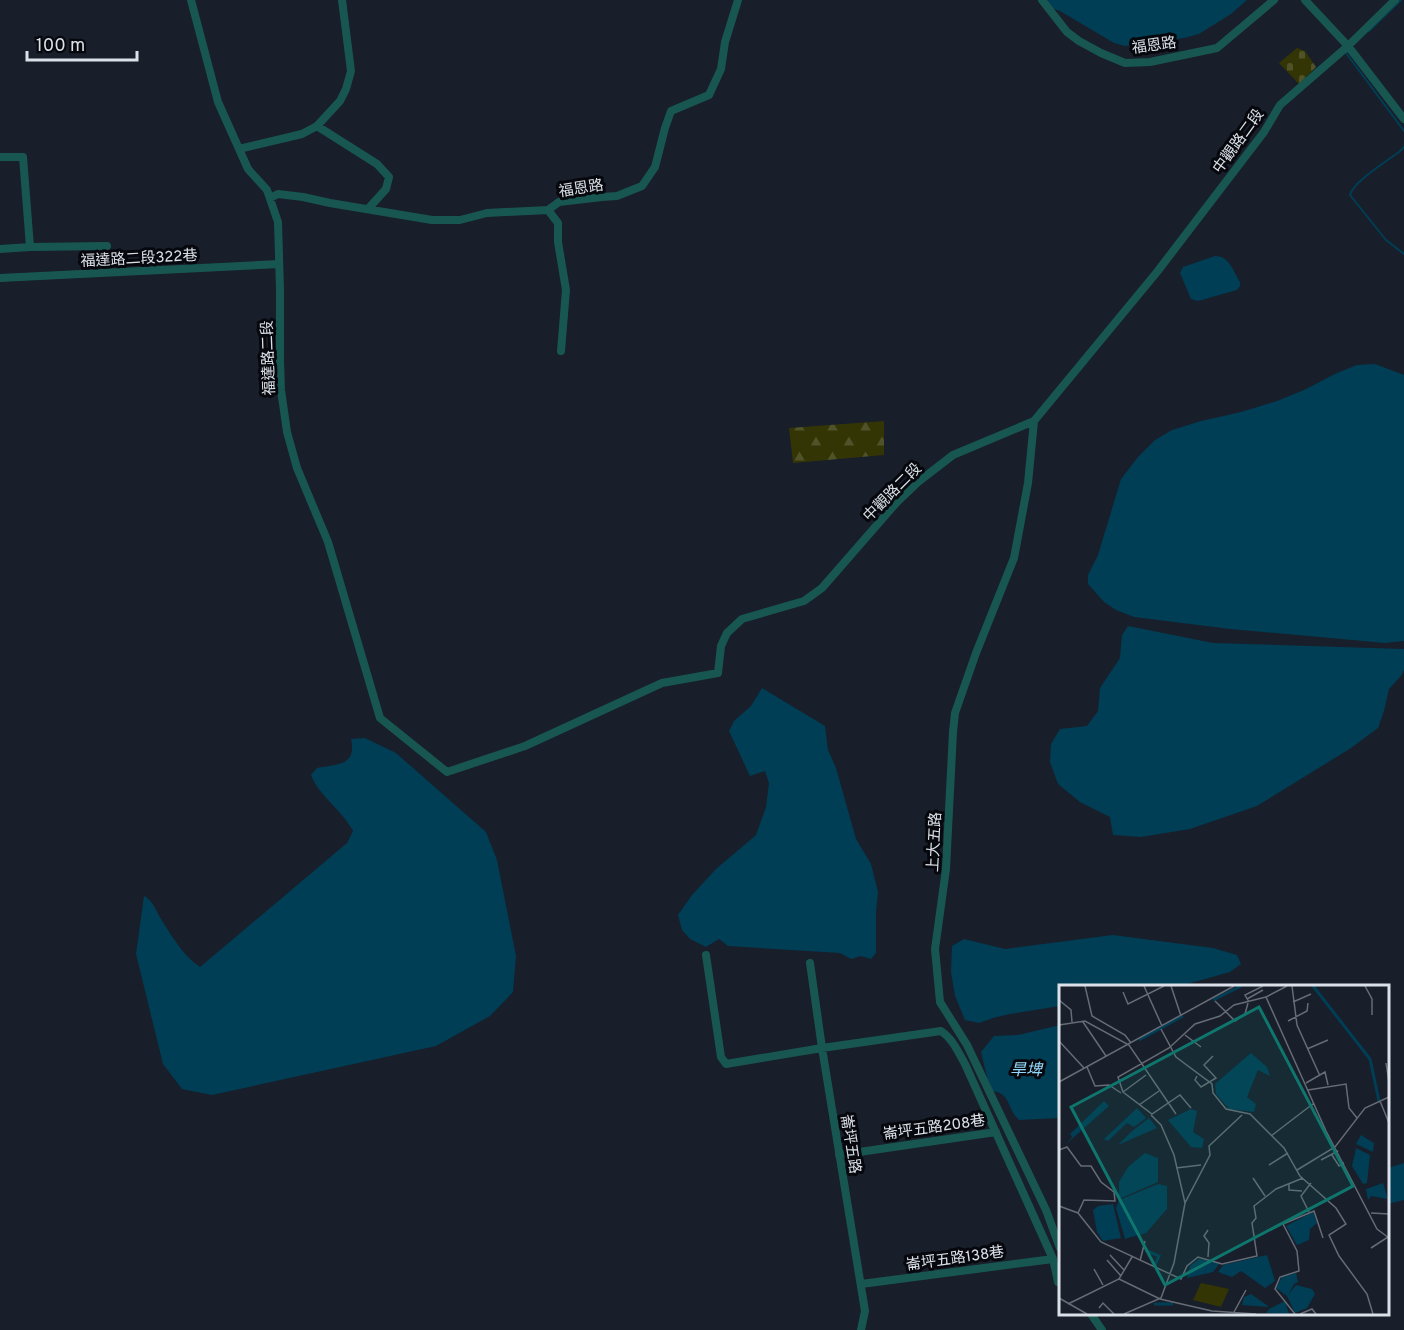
<svg xmlns="http://www.w3.org/2000/svg" width="1404" height="1330" font-family="Overpass,'Noto Sans TC',sans-serif">
<style>
.forest{fill:url(#forest-firs)}
.cemetery{fill:url(#cemetery-stones)}
.water{fill:#003e55}
.lines{fill:none;stroke-linecap:round;stroke-linejoin:round}
.stream{stroke:#003e55;stroke-width:2}
.street{stroke:#185751;stroke-width:8}
.labels{text-anchor:middle;stroke-width:6;stroke-linejoin:round;paint-order:stroke}
.street-label{font-size:15px;fill:#dce1e9;stroke:#06080d}
.water-label{font-size:16px;font-style:italic;fill:#92dafd;stroke:#06080d}
.inset-river{fill:none;stroke:#003e55;stroke-width:3}
.inset-road{fill:none;stroke:#666c76;stroke-width:1.5}
.view{fill:#0f766e;fill-opacity:0.15;stroke:#0f766e;stroke-width:3}
.inset-edge{fill:none;stroke:#dce1e9;stroke-width:3}
</style>
<defs>
<pattern id="forest-firs" width="22" height="20" patternUnits="userSpaceOnUse" patternTransform="scale(1.5)"><rect width="22" height="20" fill="#333504"/><path d="M5 1l3.5 6h-7zM16 11l3.5 6h-7z" fill="#505229"/></pattern>
<pattern id="cemetery-stones" width="16" height="16" patternUnits="userSpaceOnUse" patternTransform="scale(1.5)"><rect width="16" height="16" fill="#333504"/><path d="M2 7V4a2 2 0 0 1 4 0v3zM10 15v-3a2 2 0 0 1 4 0v3z" fill="#505229"/></pattern>
</defs>
<rect width="100%" height="100%" fill="#181e2a"/>
<path class="forest" d="M884,421V455L793,463L789,428Z"/>
<path class="cemetery" d="M1297,48L1305,51L1316,67L1299,84L1279,63Z"/>
<path class="water" d="M1045,0H1247L1231,14L1199,34L1184,38L1125,46L1114,43L1060,11L1051,8Z
M1215,256C1229,256 1233,270 1240,282V286L1237,290L1198,301L1191,299L1180,273L1183,267Z
M1375,364L1404,375V641L1385,643L1230,629L1134,617L1116,610L1104,602L1088,584V575L1098,555L1121,479L1138,457L1155,440L1172,430L1201,421L1241,412L1277,401L1304,390L1337,373L1357,365Z
M1128,626L1213,643L1404,649V670L1401,676L1389,689L1384,711L1378,728L1351,748L1257,806L1190,829L1141,837L1113,835L1110,817L1080,802L1058,784L1050,762L1051,744L1060,729L1087,726L1098,711L1100,688L1120,658L1122,635Z
M762,688L825,726L828,750L836,768L856,839L871,864L878,892L876,912V953L871,959L861,956L851,959L840,953L728,946L719,939L706,947L690,939L682,930L678,915L692,895L716,869L756,835L766,807L769,783L765,771L750,776L729,731L734,721L751,706Z
M365,738L396,753L486,832L497,860L516,956L513,992L490,1016L436,1046L212,1095L182,1089L163,1064L136,954L144,896C153,900 156,911 161,919C172,936 183,956 200,967L347,843L353,831C342,810 319,796 311,775L317,768C337,764 357,766 351,739Z
M1113,935L1213,948L1237,955L1241,964L1230,972L1180,986H1060V1006L1010,1014L993,1018L979,1023L965,1020L955,996L951,972L952,946L964,939L1005,949Z
M1060,1025V1118L1019,1120C1007,1109 1011,1094 993,1091L989,1085L981,1052L994,1036L1018,1035Z
M1404,1163V1200L1388,1204V1168Z"/>
<g class="lines">
<path class="stream" d="M1369,31L1401,0
M1347,52L1346,53L1404,131
M1404,147L1399,152C1387,161 1353,182 1350,195L1386,240L1404,254"/>
<path class="street" d="M191,0L218,102L248,169L267,190L278,222L280,289V361L281,390L287,432L297,468L328,542L380,718L447,772L525,746L662,683L718,673L721,646L727,633L742,619L804,601L822,588L897,502L918,482L953,455L1034,421L1157,272L1264,132L1280,105L1348,46L1395,0
M1042,0L1067,32L1079,41L1101,53L1125,63L1150,62L1217,48L1274,0
M1305,0L1348,46L1404,119
M317,126L377,164L389,177L386,189L368,209
M239,149L302,134L317,126L340,101L346,89L351,71L342,0
M0,157H23L30,247
M270,198L278,194L303,197L330,203L432,220H460L487,213L548,210L559,202L602,197L617,196L642,186L655,167L665,128L671,111L709,95L721,69L725,42L738,0
M548,210L558,223V242L566,290L561,351
M0,249L30,247L107,246
M0,278L279,264
M1034,421L1028,483L1014,558L976,653L955,713L953,732L946,869L935,949L940,1002L967,1045L1046,1210L1060,1248
M706,955L721,1057L726,1064L822,1048L941,1031C953,1039 958,1052 965,1064L1053,1259L1058,1282
M810,963L822,1048L865,1311L861,1330
M839,1155L996,1132
M861,1284L1053,1259
M1091,1314L1102,1330"/>
</g>
<g class="labels">
<g class="street-label">
<text transform="translate(1154 45) rotate(-8)" y="5">福恩路</text>
<text transform="translate(1238 141) rotate(-54)" y="5">中觀路二段</text>
<text transform="translate(581 188) rotate(-9)" y="5">福恩路</text>
<text transform="translate(139 258) rotate(-3)" y="5">福達路二段322巷</text>
<text transform="translate(268 358) rotate(-92)" y="5">福達路二段</text>
<text transform="translate(892 492) rotate(-45)" y="5">中觀路二段</text>
<text transform="translate(934 842) rotate(-87)" y="5">上大五路</text>
<text transform="translate(934 1127) rotate(-8)" y="5">崙坪五路208巷</text>
<text transform="translate(851 1144) rotate(81)" y="5">崙坪五路</text>
<text transform="translate(955 1258) rotate(-8)" y="5">崙坪五路138巷</text>
</g>
<g class="water-label">
<text x="1026" y="1075">旱埤</text>
</g>
</g>
<g transform="translate(1059 985)">
<rect width="330" height="330" fill="#181e2a"/>
<path d="M142,298L170,304L162,322L134,315Z" fill="#333504"/>
<path d="M192,68L208,82L211,91L199,85L188,112L197,119L195,127L170,124L157,109L156,99ZM45,116L50,121L6,160L13,152L11,149ZM78,123L87,133L75,142L68,138L49,156L45,154ZM132,124L138,126L134,147L145,154L143,163L132,162L109,135ZM90,133L98,143L59,160L72,147ZM302,150L315,158L314,167L297,159ZM297,163L311,170L308,198L304,199L293,181ZM86,168L99,173V197L60,214V197L69,182ZM324,198L329,214L312,211L309,215L307,204ZM99,199L108,201V224L87,248L66,254L57,223L60,215ZM54,219L62,253L44,256L38,247L34,225L39,221ZM254,227L258,238L251,244L250,255L238,260L227,241ZM208,270L216,296L206,303L182,286L173,292L159,287L164,280ZM140,274L161,278L154,287L128,293L131,281ZM237,288L239,297L235,299L229,310L237,300L253,304L256,309L248,323L236,328L228,311L217,303L223,292ZM192,309L209,321V322L183,320L185,312ZM226,316L230,329L207,328L210,324Z" fill="#003e55"/>
<path class="inset-river" d="M254,1L311,74L320,116M154,15L182,1M80,55L124,31M86,265L100,271L96,280M95,319H114"/>
<path class="inset-road" d="M26,1L33,31L66,50L72,58M85,1L103,41M112,1L122,31M228,1L207,12L267,146L318,244L330,253M233,1L238,40L261,91M306,1L313,14V30M64,7L69,19L105,1M188,14L204,5M0,15L12,25L13,37M156,16L176,36L186,29L189,18M190,17L186,10L204,1M234,17L252,9M229,36L248,26L249,18M24,37L47,71M0,40L26,36L70,60L117,129M102,44L117,72L153,99L154,108L167,124L191,129L225,163L241,191L277,223L287,239L270,250L280,271L308,309L314,329M126,50L142,62M0,56L25,83M248,64L269,55M327,78L330,97M28,82L36,101L50,100L62,108M138,91L136,95L142,102L157,93L145,80L154,71M0,97L175,1M247,98L266,87L269,100M249,105L287,99L290,123L298,133M64,107L87,90M321,116L330,138M80,120L100,106M132,123L121,110L93,129L64,107L59,92L110,63L136,39L161,31L175,20L207,12M92,130L102,140L115,170L126,218M212,151L255,118M0,165L8,162L22,181H32L42,197L55,207L56,216L25,215L19,228M273,170L280,181L285,178M262,175L279,166M210,180L229,168M117,183L142,180M238,185L276,162L306,123L330,112M194,193L206,211M230,199V205L243,206M0,221L19,228L42,257L122,294L128,281L139,272L163,279L198,271L193,238L197,233L195,221L217,204L244,193M250,227L242,211L252,198M312,228L330,229M149,245L145,251L150,258L149,272M312,263L329,252M51,270L65,285M48,275L62,291M81,276L86,256M35,284L44,300M60,294L101,314L153,326L197,329M0,313L28,329M9,319L60,294L73,272M40,323L44,318L55,329M175,327L187,305M65,329L102,313L115,278L126,218L151,170L150,161L183,130M236,329L216,304L221,292L240,286L238,266L224,239L255,226L264,253M241,329L253,324L257,329"/>
<path class="view" d="M200,22L294,201L106,300L12,122Z"/>
<rect width="330" height="330" class="inset-edge"/>
</g>
<path d="M27 51v9h110v-9" fill="none" stroke="#dce1e9" stroke-width="3"/>
<text x="36" y="51" font-size="18" fill="#dce1e9" stroke="#06080d" stroke-width="4.5" paint-order="stroke">100 m</text>
</svg>
